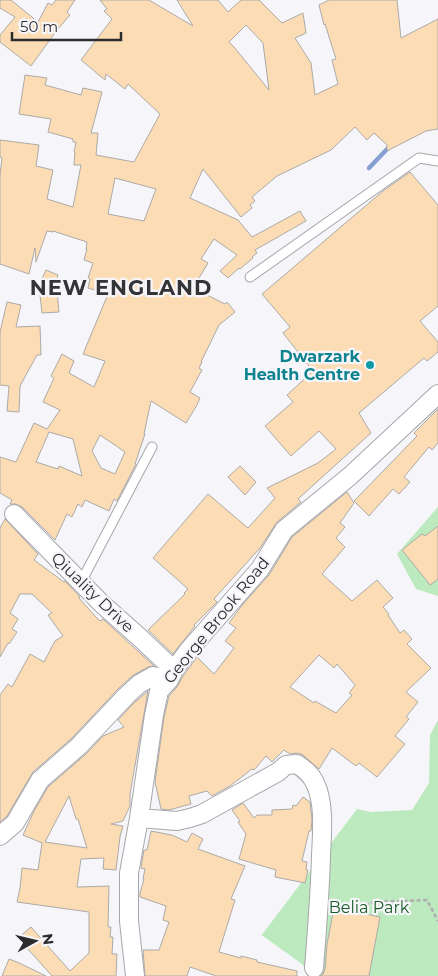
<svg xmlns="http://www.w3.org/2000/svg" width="438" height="976" font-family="Montserrat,sans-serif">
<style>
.green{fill:#bce9be}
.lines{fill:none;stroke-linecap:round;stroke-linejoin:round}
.stream{stroke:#87a0d1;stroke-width:4.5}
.building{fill:#fcdcb5;stroke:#acaaa7;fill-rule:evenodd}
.lane-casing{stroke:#a7a6aa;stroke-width:11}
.street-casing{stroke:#a7a6aa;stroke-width:20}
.path{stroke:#aeaeb1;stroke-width:2.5;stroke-dasharray:4 2.5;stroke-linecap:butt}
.lane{stroke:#fff;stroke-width:9}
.street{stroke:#fff;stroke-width:18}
.culture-dot{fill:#0f9aa8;stroke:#f6f6fa;stroke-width:2}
.labels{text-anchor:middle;stroke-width:4.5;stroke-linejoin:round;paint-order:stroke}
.culture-label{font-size:16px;font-weight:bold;fill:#0d838f;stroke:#f6f6fa;text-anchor:end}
.street-label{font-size:16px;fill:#2c2c2e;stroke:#f6f6fa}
.park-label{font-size:16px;fill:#1a5c26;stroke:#f6f6fa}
.district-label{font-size:21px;font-weight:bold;letter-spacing:1px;fill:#343437;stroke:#f6f6fa}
</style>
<rect width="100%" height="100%" fill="#f6f6fa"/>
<path class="green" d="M438,507V596L416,589L397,554Z
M438,720V976H311L302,964L263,936H261L357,809L371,812L412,810L429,783L430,735Z"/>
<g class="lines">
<path class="stream" d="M369,168L390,146"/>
</g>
<path class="building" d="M0,0H11L38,22L48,3L52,5L56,0H75L67,12L70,15L57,30L31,66L0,42V35L15,17L0,8Z
M100,0H149L193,26L177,0H218L228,12L241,0H259L282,23L303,13L306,33L295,38L311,63L315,95L338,84L332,60L336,59L325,24L324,25L319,5L329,0H397L401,38L438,19V129L426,131L387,151V145L374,133L367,140L355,127L331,150L277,176L252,197L255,201L250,205L252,208L241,217L203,169L190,198L238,220L252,237L300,211L306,221L255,250L257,253L252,257L253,258L240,269L239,268L228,278L220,271L237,255L214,239L201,259L208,263L193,288L225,304L227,302L235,312L219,325L201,362H202L199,368L202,370L190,392L200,398L197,405L186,423L151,401L144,434H145L135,464H136L117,501L114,499L109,511L85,500L82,507L78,504L72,517L67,514L55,540L22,507L16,504H10L12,500L0,493V457L16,462L34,423L47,429L60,410L43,402L54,378L51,376L62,354L74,361L69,373L94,387L105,361L83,354L108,294L88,288L90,279L88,278L93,263L84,260L87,249H86L87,242L53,231V232L47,231L36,262L35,248L29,274L0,264V175L2,158L0,157V140L39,145L36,166L53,170L47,199L73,207L81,165H74L75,152H74L76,142H73V139L48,132L51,119L19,114L25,75L47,78L45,85L81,95L83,88L102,92L91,133H98L96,155L134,162L160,114L128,84L125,89L106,74L105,80L81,60L112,19L104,11L107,9ZM246,25L263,43L269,90L234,47L229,42ZM115,178L156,189L144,221L108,214ZM49,432L73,439L82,476L59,466L58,469L36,462ZM100,435L125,452L115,474L101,468L92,451Z
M410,172L438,205V306L420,321L438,342V352L427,361L424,358L359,413L371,433L298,499L301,502L277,522L260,548L214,599L217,602L194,625L195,626L173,654L148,630L185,594L184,593L188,589L153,558L208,494L248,528L275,498L267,488L318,463L336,449L319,431L291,456L265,426L293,402L287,395L313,371L283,333L290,327L262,294L383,191Z
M46,270L58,275L56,280L59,312L42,313L39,286Z
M7,302L21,305L16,327L40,326L41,355H37L20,386L19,412L7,411L9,386L0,385V332Z
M438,409V443L432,450L429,447L404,477L410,482L399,494L393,489L369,516L354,501L417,436L414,433Z
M240,466L256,482L245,495L228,477Z
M347,492L354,503L340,523L345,527L336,538L345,547L322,574L352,601L377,580L393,598L383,607L389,614L388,615L400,633L404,630L412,639L407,644L431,668L406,692L418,702L406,717L409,719L395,736L405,744L377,777L359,763L356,766L332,748L319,769L303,755L297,753L290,754L284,750L272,762L266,756L254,770L252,769L230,786L212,796L207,791L189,796L191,804L169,810L161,809L155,782L164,717L169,696L177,687L183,676L197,657L214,674L234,648L225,641L236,628L229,623L243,604L269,575L292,537ZM319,655L334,668L337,664L355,685L349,693L352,695L336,713L315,701L314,703L290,687Z
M5,519L38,554L34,560L64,582L65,581L80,597L79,598L95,616L100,621L103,619L154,666L148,667L132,676L118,689L72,738L33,772L7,816L0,822V695L8,684L12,687L30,654L44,662L55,641L63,636L48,615L52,613L32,594H20L10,613L18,619L12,629L17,632L9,644L8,643L0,657V528Z
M438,526V579L430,585L402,550L422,534L425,536Z
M148,691L130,794V806L123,821L111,824L123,826L120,837L116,870L103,869L104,858L81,859L77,887L109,886L108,927H111L110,937H113L112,954H117L116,976H52L18,938L31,927L70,971L89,953V912L17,902L20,888L22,868L38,870L42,843L23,835L34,811L48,787L86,754L103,736L124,727L118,720L133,704ZM69,796L76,819H78L87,848L45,842Z
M303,797L310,802L312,819L311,831H309L302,861L307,862L306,870H308L305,883L275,877L276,870L239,859L246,834L238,822L240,821L232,810L243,803L254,818L257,815H272V810L292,809L293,805L296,806Z
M151,831L172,835L187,842L192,833L203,839L198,849L245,866L231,899L235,900L219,952L241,958V956L257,960V962L297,971V976H216L190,967L187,976H145L143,950H159L169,922L163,920L166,906L140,897V893L144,879H143L145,869L141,868L144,850H147Z
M334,908L380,917L369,976H321L323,974L325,969L327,944Z
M9,959L17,962L46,976H2Z"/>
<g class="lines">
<g class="lane-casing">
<path id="lane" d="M250,277L419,158L438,161
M81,582L152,447"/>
</g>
<g class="street-casing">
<path id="street" d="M14,514L102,604L138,636L174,670
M139,818L177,821L190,818L202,814L278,772L286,765L297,764C304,769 311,774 315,783C325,803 322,833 321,856C320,893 317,931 314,968
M0,836L15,823L40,780L79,746L126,696L139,684L153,676L169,680
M135,976L129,921V873L139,818L154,715L159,691L169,680L174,670L188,651L260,569L284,530L350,476L438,394"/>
</g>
<path class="path" d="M333,905L359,907L374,902L427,900L438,921"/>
<use href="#lane" class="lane"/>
<use href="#street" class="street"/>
</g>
<circle class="culture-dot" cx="370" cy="365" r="5"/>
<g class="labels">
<g class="culture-label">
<text x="360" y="362">Dwarzark<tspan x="360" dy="18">Health Centre</tspan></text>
</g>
<g class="street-label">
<text transform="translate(93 592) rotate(44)" y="6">Qiuality Drive</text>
<text transform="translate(216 620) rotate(-51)" y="6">George Brook Road</text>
</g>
<g class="park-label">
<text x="369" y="913">Belia Park</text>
</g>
<g class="district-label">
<text x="121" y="295">NEW ENGLAND</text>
</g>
</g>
<g transform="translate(35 941) rotate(82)" stroke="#f6f6fa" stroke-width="4" paint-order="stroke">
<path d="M0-4L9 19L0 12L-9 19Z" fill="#2c2c2e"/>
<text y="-8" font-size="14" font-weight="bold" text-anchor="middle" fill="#2c2c2e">N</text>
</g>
<path d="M12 32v8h109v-8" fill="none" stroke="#2c2c2e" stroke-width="2.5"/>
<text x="20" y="32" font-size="15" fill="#2c2c2e" stroke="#f6f6fa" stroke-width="4" paint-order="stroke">50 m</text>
</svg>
